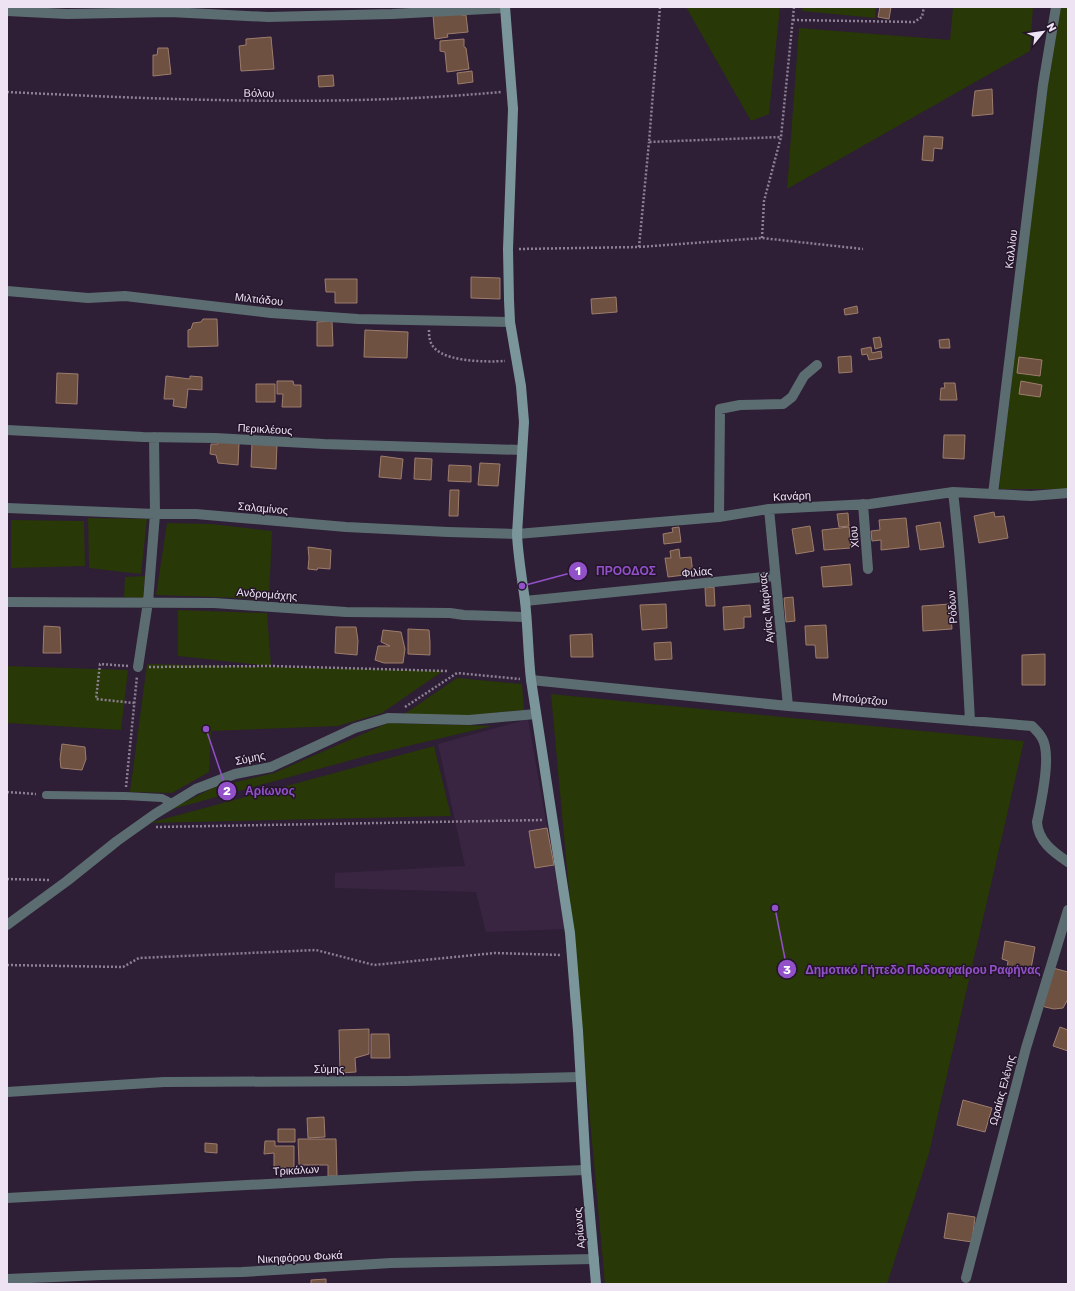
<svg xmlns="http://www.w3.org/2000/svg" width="1075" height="1291" font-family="Rubik,sans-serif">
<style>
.built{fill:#392542}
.green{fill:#283806}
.building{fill:#6f5141;stroke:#9d7d6c}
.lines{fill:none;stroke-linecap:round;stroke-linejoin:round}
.path{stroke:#8d8094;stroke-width:2.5;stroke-dasharray:2 2;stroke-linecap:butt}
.lane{stroke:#5c6d71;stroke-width:8}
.street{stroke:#5c6d71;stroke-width:10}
.secondary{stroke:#7a969b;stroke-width:10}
.labels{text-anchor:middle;stroke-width:3;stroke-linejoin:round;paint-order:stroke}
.street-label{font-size:11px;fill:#ede3f3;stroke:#24152b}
.leader{fill:none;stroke:#9251c9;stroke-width:1.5}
.callout-dot{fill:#9251c9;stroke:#24152b;stroke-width:1.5}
.mark-label{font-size:12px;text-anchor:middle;font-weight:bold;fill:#fff}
.callout-label{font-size:12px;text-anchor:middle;font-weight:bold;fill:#9251c9;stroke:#24152b;stroke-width:3;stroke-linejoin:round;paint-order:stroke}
</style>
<rect width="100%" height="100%" fill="#2e1e36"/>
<path class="built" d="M528,719L565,929L486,932L476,892L335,888V873L465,866L438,744Z"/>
<path class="green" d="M686,7H780L769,114L751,121Z
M803,7H876L875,18L802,11Z
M953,7H1033L1030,51L787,189L799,28L950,40Z
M1060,7H1068V489H999L1045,93Z
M88,518L147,519L141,574L89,568Z
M11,520L84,521L85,566L11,568Z
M167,523L212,524L272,531L269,599L156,595Z
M145,576L143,598L124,597L125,577Z
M178,610L267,613L271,666L178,656Z
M147,664L443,671L382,713L338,726L211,731L209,772L172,793L130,792Z
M7,666L128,670L121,730L7,723Z
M457,678L522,684L524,710L462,716L403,715Z
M551,694L1024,741L929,1153L887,1284H605Z
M388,723L492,726L366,756L169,810L215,787L274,773Z
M434,746L451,816L149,823Z"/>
<path class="building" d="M880,7H891L889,19L878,17Z
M461,12V15H466L468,32L447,34L448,37L435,39L433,15Z
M271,37L274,69L241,71L239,46L246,45V39Z
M464,39V47L466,48L469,69L447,72L445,52L440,51V41Z
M158,48H168L171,74L153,76V55H157Z
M472,71L473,82L458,84L457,73Z
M333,75L334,86L319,87L318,76Z
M992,89L993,114L972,116L975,91Z
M924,136L943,137L942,149L934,148L933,161L922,160Z
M471,277L500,278V299L471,298Z
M325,279H357V303H335V292H326Z
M616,297L617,312L592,314L591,299Z
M857,306L858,313L845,315L844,309Z
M203,319H217L218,346L188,347V330L191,329L193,323L201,322Z
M332,321L333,346H317V322Z
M365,330L408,332L407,358L364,357Z
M880,337L882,347L875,349L873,338Z
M949,339L950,348H940L939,340Z
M871,347L872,353L881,351L882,358L869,360L867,354L862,355L861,349Z
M851,356L852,372L839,373L838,357Z
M1019,357L1042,360L1040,376L1017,373Z
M57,373L78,374L77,404L56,403Z
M166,376L190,379V376L202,377V390L188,389L186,408L173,406L174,399H164Z
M277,381H293L294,385H301V407H282L283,394H277Z
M1021,381L1042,385L1040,397L1019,394Z
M944,383H955L957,400H940L941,388H945Z
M256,384H275V402H256Z
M944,435H965L964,459L943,458Z
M218,441L239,443L238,465L218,463L216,455L210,454L211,444H218Z
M252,443L277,444L276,469L251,467Z
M381,456L403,459L401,479L379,477Z
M415,458L432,459L431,480L414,479Z
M480,463L500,464L498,486L478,485Z
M449,465L471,466V482L448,481Z
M450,490H459L458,516H449Z
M994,512L995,517L1004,516L1008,538L979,543L974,516Z
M848,513L849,526L839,527L837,514Z
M906,518L909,547L881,550V540L872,541L871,531L880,530L879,520Z
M940,522L944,547L920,550L916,526Z
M810,526L814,551L796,554L792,529Z
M679,527L681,542L664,544L663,534L673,532L672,528Z
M849,527L851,548L824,550L822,530Z
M308,547L331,550L330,569L318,568L317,570L308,569L309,558Z
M679,549L680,558L691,557L693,574L668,577L665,558H671L670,551Z
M850,564L852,585L823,587L821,567Z
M714,587L715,606H706L705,588Z
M793,597L795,621L786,622L784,598Z
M666,604L667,628L642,630L640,605Z
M950,604L952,629L923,631L922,606Z
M750,605L751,617H744V628L724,630L723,607Z
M826,625L828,658H816L815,645H806L805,626Z
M44,626L60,627L61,653H43Z
M336,627H356L358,641L357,655L335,653Z
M408,629L429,630L430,642V655L408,654Z
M383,630L401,632L405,649L403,663H384L375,660L378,646H390L381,642Z
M592,634L593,657H571L570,635Z
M671,642L672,659L655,660L654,643Z
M1045,654V685H1022V655Z
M62,744L85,747L86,759L82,770L61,768L60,759Z
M547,828L554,865L535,868L529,831Z
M1005,941L1035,947L1030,974L1007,969L1008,961L1002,959Z
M1053,968L1068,972V999L1063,1008L1054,1009L1045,1007L1041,1004Z
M1060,1027L1068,1030V1051L1053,1046Z
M369,1029V1054L355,1058L356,1072L340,1073L339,1030Z
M371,1034H389L390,1058H371Z
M963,1100L992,1108L985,1132L957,1125Z
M324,1117L325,1137L308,1138L307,1118Z
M278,1129H295V1142H278Z
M298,1139H336L337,1176H328V1165H299Z
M265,1141H275V1146H294V1168H274V1153L264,1154Z
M205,1143L217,1144V1153L205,1152Z
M948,1213L975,1217L972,1242L944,1238Z
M326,1279V1284H311V1280Z"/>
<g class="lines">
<path class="path" d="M660,7L649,142L781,137
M793,20L914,22L922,17L924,7
M7,92C172,100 336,107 501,92
M762,238L764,201L781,137L794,7
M639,247L762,238L863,249
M519,249L639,247L649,142
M429,330C429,333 429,337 430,340C435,363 487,362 505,361
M128,666L100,664L96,699L134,703
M149,667L271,666L447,671
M405,707L457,673L520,679
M126,787L137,676
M7,792L36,794
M156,827L543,820
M7,879L49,880
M7,965L123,967L139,958L316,950L374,965L495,953L561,955"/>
<path class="lane" d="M46,795L125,796L162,798L172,803"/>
<path class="street" d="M7,11L67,14L170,12L268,17L392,14L505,8
M7,291L88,298L125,296L271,313L358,319L510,322
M7,430L143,437L215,438L324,444L522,450
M953,492C962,568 966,644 970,721
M993,494L1043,85L1056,7
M863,504L868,569
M7,508L155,514H196L346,527L448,532L517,534L719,517L769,509L870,504L953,492L1031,496L1068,493
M769,509L788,706
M719,517L720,409L740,405L783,404L792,397L804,376L817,365
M525,601L775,576
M7,602L214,603L346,612L450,613L464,615L526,617
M138,667L148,602L155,514L154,437
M531,680L788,706L1032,726C1035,729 1040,734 1042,738C1052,755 1041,802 1037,822C1038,841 1053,852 1068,862
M7,925L67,881L117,841L155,814L196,789L235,774L271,767L355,728L388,718L469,720L536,714
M7,1092L164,1082L405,1081L580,1077
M7,1198L416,1176L586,1170
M966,1278L1026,1048L1068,910
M7,1279L102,1275L242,1272L391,1263L594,1259"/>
<path class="secondary" d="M505,7L513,109L508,249L509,300L510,322L521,386L524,422L517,534C518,556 522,578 525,601C528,627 528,654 531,680L570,933L578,1031L586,1170L596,1284"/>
</g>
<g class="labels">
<g class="street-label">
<text transform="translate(259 93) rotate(1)" y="4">Βόλου</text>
<text transform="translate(1011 249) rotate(-83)" y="4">Καλλίου</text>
<text transform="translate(259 299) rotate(6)" y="4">Μιλτιάδου</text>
<text transform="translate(265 429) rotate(3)" y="4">Περικλέους</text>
<text transform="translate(792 496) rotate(-3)" y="4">Κανάρη</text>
<text transform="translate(263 508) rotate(5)" y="4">Σαλαμίνος</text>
<text transform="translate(854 537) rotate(-95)" y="4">Χίου</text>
<text transform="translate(697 572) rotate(-6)" y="4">Φιλίας</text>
<text transform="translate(267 594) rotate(4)" y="4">Ανδρομάχης</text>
<text transform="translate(952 607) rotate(-94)" y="4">Ρόδων</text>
<text transform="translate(766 608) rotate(-96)" y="4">Αγίας Μαρίνας</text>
<text transform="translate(860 699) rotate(5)" y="4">Μπούρτζου</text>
<text transform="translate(250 758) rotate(-12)" y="4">Σύμης</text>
<text x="329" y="1073">Σύμης</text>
<text transform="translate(1002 1090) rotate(-75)" y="4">Ωραίας Ελένης</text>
<text transform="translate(296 1170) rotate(-3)" y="4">Τρικάλων</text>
<text transform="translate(579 1228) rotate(-95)" y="4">Αρίωνος</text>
<text transform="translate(300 1257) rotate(-3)" y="4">Νικηφόρου Φωκά</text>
</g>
</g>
<path class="leader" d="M522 586L578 571M206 729L227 791M775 908L787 969"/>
<g class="callout-dot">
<circle cx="522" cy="586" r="4"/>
<circle cx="206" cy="729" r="4"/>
<circle cx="775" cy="908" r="4"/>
<circle cx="578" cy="571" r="10"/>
<circle cx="227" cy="791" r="10"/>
<circle cx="787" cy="969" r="10"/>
</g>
<g class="mark-label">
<text x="578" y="575">1</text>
<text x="227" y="795">2</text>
<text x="787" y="974">3</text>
</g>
<g class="callout-label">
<text x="626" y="575">ΠΡΟΟΔΟΣ</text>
<text x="270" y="795">Αρίωνος</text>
<text x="923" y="974">Δημοτικό Γήπεδο Ποδοσφαίρου Ραφήνας</text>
</g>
<rect width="1075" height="1291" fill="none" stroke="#ede3f3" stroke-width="16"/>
<g transform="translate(1043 32) rotate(61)" stroke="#24152b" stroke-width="3" paint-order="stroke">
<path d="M0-3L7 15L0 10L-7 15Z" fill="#ede3f3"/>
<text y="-6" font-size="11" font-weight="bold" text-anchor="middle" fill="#ede3f3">N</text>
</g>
</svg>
